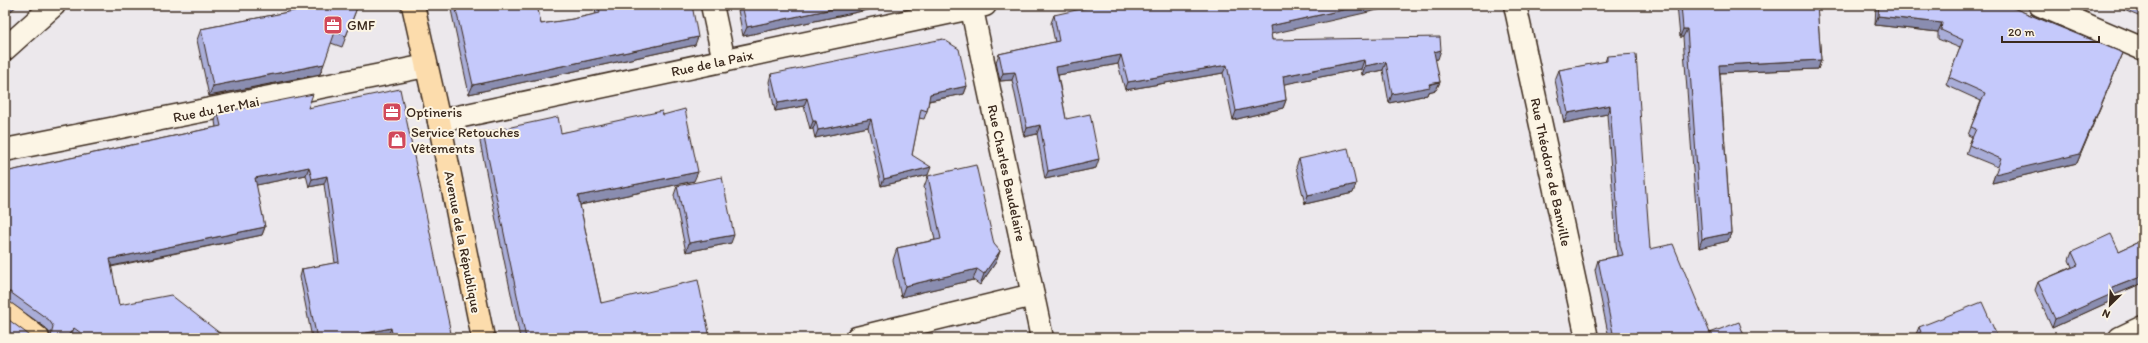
<svg xmlns="http://www.w3.org/2000/svg" width="2148" height="343" font-family="Itim,sans-serif">
<style>
.lines{fill:none;stroke-linecap:round;stroke-linejoin:round}
.minor-casing{stroke:#3b2a1e;stroke-width:25}
.major-casing{stroke:#3b2a1e;stroke-width:25}
.minor{stroke:#fcf5e5;stroke-width:22}
.major{stroke:#fcdcac;stroke-width:22}
.wall{fill:#a9add8;stroke:#3b2a1e}
.shaded-wall{fill:#8a8db0;stroke:#3b2a1e}
.building{fill:#c5c9fb;stroke:#3b2a1e}
.labels{text-anchor:middle;stroke-width:4;stroke-linejoin:round;paint-order:stroke}
.poi-label{font-size:14px;fill:#3b2a1e;stroke:#fcf5e5;text-anchor:start}
.street-label{font-size:14px;fill:#3b2a1e;stroke:#fcf5e5}
</style>
<rect width="100%" height="100%" fill="#ece8ec"/>
<filter id="ink" filterUnits="userSpaceOnUse"><feTurbulence type="fractalNoise" baseFrequency=".025" numOctaves="2"/><feDisplacementMap in="SourceGraphic" scale="8" xChannelSelector="R" yChannelSelector="G"/><feConvolveMatrix kernelMatrix="1 2 1 2 8 2 1 2 1" color-interpolation-filters="sRGB"/></filter>
<g filter="url(#ink)">
<g class="lines">
<g class="minor-casing">
<path id="minor" d="M712,5L724,61
M971,5L1042,338
M1515,5L1587,338
M2040,5L2143,49
M5,49L54,5
M439,121L985,5
M5,150L426,66
M857,338L1033,295
M2120,338L2143,327"/>
</g>
<g class="major-casing">
<path id="major" d="M413,5L439,121L483,338
M5,312L38,338"/>
</g>
<use href="#minor" class="minor"/>
<use href="#major" class="major"/>
</g>
<path class="wall" d="M292,5H358L342,47L331,43L320,74L209,96L197,40L201,29L304,9Z
M450,5H537L541,24L573,19L596,14L595,10L596,5H692L695,45L469,94Z
M737,5H891L743,36Z
M1677,5H1817L1821,60L1818,69L1720,73L1731,233L1728,241L1699,248L1683,37H1680Z
M1875,5H2006L2123,53L2077,163L1992,183L1998,167L1966,154L1972,137L1968,135L1981,101L1946,85L1960,48L1938,39V32L1875,25L1876,5Z
M2112,5H2143V18Z
M1054,15L1271,34L1272,40L1438,59H1435L1440,82L1436,90L1428,92L1427,95L1389,103L1383,70L1362,75L1361,69L1284,84L1286,100L1283,108L1233,120L1223,73L1125,90L1118,64L1058,75L1066,119L1096,168L1045,179L1037,134L1024,137L1012,80L1000,81L996,62L999,54L1055,42L1051,23Z
M1607,56L1650,249L1710,333L1745,338H1609L1595,270L1598,260L1617,256L1607,114L1564,123L1555,80L1559,70L1605,62Z
M771,74L967,86L964,94L929,101L927,111L924,119L919,118L912,155L928,175L881,186L868,127L815,138L813,129H810L804,106L775,111L769,82Z
M308,108L452,338H389L388,336L377,338H312L300,277L302,269L335,263L324,184L309,187L306,175L256,185L265,227L262,235L111,267L119,305L226,338H74L71,336L70,338H49L50,334L46,328L7,300L5,172L216,127L215,121L218,113Z
M663,115L694,181L580,205L601,303L710,338H520L480,142L483,133H561Z
M1299,159L1353,193L1305,204L1296,167Z
M928,176L1000,251L996,262L980,285L973,280L901,297L893,260L897,248L935,240L924,187Z
M677,186L731,243L686,252L674,195Z
M2143,240V283L2114,295L2111,301L2052,328L2035,290L2038,282L2072,267L2069,260L2072,252L2119,251Z
M1919,327L1998,338L1916,334Z"/>
<path class="shaded-wall" d="M10,5H18L5,16V9Z
M851,5H891L743,36L747,27Z
M1365,5H1400L1267,35L1270,26Z
M1878,16L1942,23L1938,32L1875,25Z
M1683,29H1687L1683,37H1680Z
M698,37L695,45L469,94L473,85Z
M1441,50L1438,59L1431,60L1434,52Z
M2123,53L2077,163L1992,183L1995,174Z
M1121,55L1118,64L1053,76L1056,67Z
M1364,60L1361,69L1280,85L1283,76Z
M1821,60L1818,69L1716,73L1719,65Z
M1386,62L1383,70L1362,75L1365,66Z
M324,64L320,74L209,96L213,86Z
M1227,65L1223,73L1125,90L1128,82Z
M1015,72L1012,80L1000,81L1003,73Z
M1440,82L1436,90L1428,92L1427,95L1389,103L1392,94Z
M967,86L964,94L927,101L930,94Z
M807,98L804,106L775,111L778,103Z
M1286,100L1283,108L1233,120L1236,111Z
M1610,105L1607,114L1564,123L1568,113Z
M871,119L868,127L815,138L818,130Z
M813,121H816L813,129H810Z
M1040,125L1037,134L1024,137L1027,128Z
M1099,159L1096,168L1045,179L1048,171Z
M309,167L306,175L252,186L255,178Z
M931,167L928,175L881,186L884,179Z
M698,172L694,181L575,206L578,196Z
M327,176L324,184L309,187L312,179Z
M1356,184L1353,193L1305,204L1308,195Z
M265,227L262,235L107,267L110,259Z
M1731,233L1728,241L1699,248L1702,239Z
M734,235L731,243L686,252L689,243Z
M1000,251L996,262L980,285L984,274Z
M977,269L973,280L901,297L905,286Z
M2143,276V283L2114,295L2111,301L2052,328L2055,319L2112,288Z
M5,292H10L7,300H5Z
M74,328L71,336L70,338H66Z
M391,328L388,336L377,338H342Z"/>
<path class="building" d="M5,5H10L5,9Z
M324,5H358L346,36L335,32L324,64L213,86L201,29Z
M455,5H537L541,24L573,19L600,13L599,5H692L698,37L473,85Z
M742,5H851L747,27Z
M1099,5H1365L1270,26L1272,40L1440,37L1441,50L1434,52L1440,82L1429,84L1430,87L1392,94L1386,62L1365,66L1364,60L1283,76L1286,100L1236,111L1227,65L1128,82L1121,55L1056,67L1066,119L1090,114L1099,159L1048,171L1040,125L1027,128L1015,72L1003,73L999,54L1059,41L1054,15Z
M1681,5H1817L1821,60L1719,65L1731,233L1702,239L1687,29H1683Z
M1879,5H2006L2123,53L2080,154L1995,174L2001,159L1969,145L1976,129L1971,127L1985,93L1949,77L1963,40L1941,30L1942,23L1878,16Z
M2136,5H2143V8Z
M943,39L959,49L967,86L930,94L927,111L921,109L912,155L931,167L884,179L871,119L818,130L816,121H813L807,98L778,103L771,74Z
M1636,54L1650,249L1673,244L1710,333L1739,322L1745,338H1614L1598,260L1623,255L1620,245L1610,105L1568,113L1559,70L1607,61V56Z
M400,89L452,338H393L391,328L342,338H317L302,269L339,262L327,176L312,179L309,167L255,178L265,227L110,259L119,305L171,295L226,338H88L74,328L66,338H50L51,337L53,326L49,320L10,292H5V172L221,126L218,113L313,94L308,108Z
M685,109L698,172L578,196L601,303L698,280L710,338H526L483,133L558,117L561,133L662,111L663,115Z
M1348,148L1356,184L1308,195L1299,159Z
M976,165L994,244L1000,251L984,274L977,269L905,286L897,248L941,239L928,176Z
M722,177L734,235L689,243L677,186Z
M2111,234L2119,251L2143,240V276L2112,288L2114,293L2055,319L2038,282L2078,265L2072,252Z
M1982,302L1998,338H1906L1921,332L1919,327Z
M5,317L33,338H5Z"/>
</g>
<defs>
<g id="office-square" transform="scale(1)"><rect x="-9" y="-9" width="18" height="18" rx="4" fill="#d1495b" stroke="#fcf5e5"/><path d="M-6-3h4V-5.5h4V-3h4V5H-6ZM-1-4.5V-3h2v-1.5ZM-6 0V1H6V0Z" fill="#fff"/></g>
<g id="shop-square" transform="scale(1)"><rect x="-9" y="-9" width="18" height="18" rx="4" fill="#d1495b" stroke="#fcf5e5"/><path d="M-5-2.5h2.3a2.7 3.5 0 0 1 5.4 0H5L5.5 6h-11ZM-1.5-2.5h3a1.5 2.3 0 0 0-3 0Z" fill="#fff"/></g>
</defs>
<g fill-rule="evenodd">
<use href="#office-square" x="333" y="25"/>
<use href="#office-square" x="392" y="112"/>
<use href="#shop-square" x="397" y="140"/>
</g>
<g class="labels">
<g class="poi-label">
<text x="347" y="30">GMF</text>
<text x="406" y="117">Optineris</text>
<text x="411" y="137">Service Retouches<tspan x="411" dy="16">Vêtements</tspan></text>
</g>
<g class="street-label">
<text transform="translate(712 63) rotate(-12)" y="5">Rue de la Paix</text>
<text transform="translate(216 109) rotate(-11)" y="5">Rue du 1er Mai</text>
<text transform="translate(1551 172) rotate(78)" y="5">Rue Théodore de Banville</text>
<text transform="translate(1007 173) rotate(78)" y="5">Rue Charles Baudelaire</text>
<text transform="translate(463 242) rotate(79)" y="5">Avenue de la République</text>
</g>
</g>
<rect width="2148" height="343" fill="none" stroke="#fcf5e5" stroke-width="20"/>
<rect x="10" y="10" width="2128" height="323" fill="none" stroke="#3b2a1e" stroke-width="1.5" filter="url(#ink)"/>
<g transform="translate(2110 305) rotate(204)" stroke="#fcf5e5" stroke-width="3" paint-order="stroke">
<path d="M0-3L7 15L0 10L-7 15Z" fill="#3b2a1e"/>
<text y="-6" font-size="11" font-weight="bold" text-anchor="middle" fill="#3b2a1e">N</text>
</g>
<path d="M2002 36v6h97v-6" fill="none" stroke="#3b2a1e" stroke-width="2"/>
<text x="2008" y="36" font-size="12" fill="#3b2a1e" stroke="#fcf5e5" stroke-width="3" paint-order="stroke">20 m</text>
</svg>
